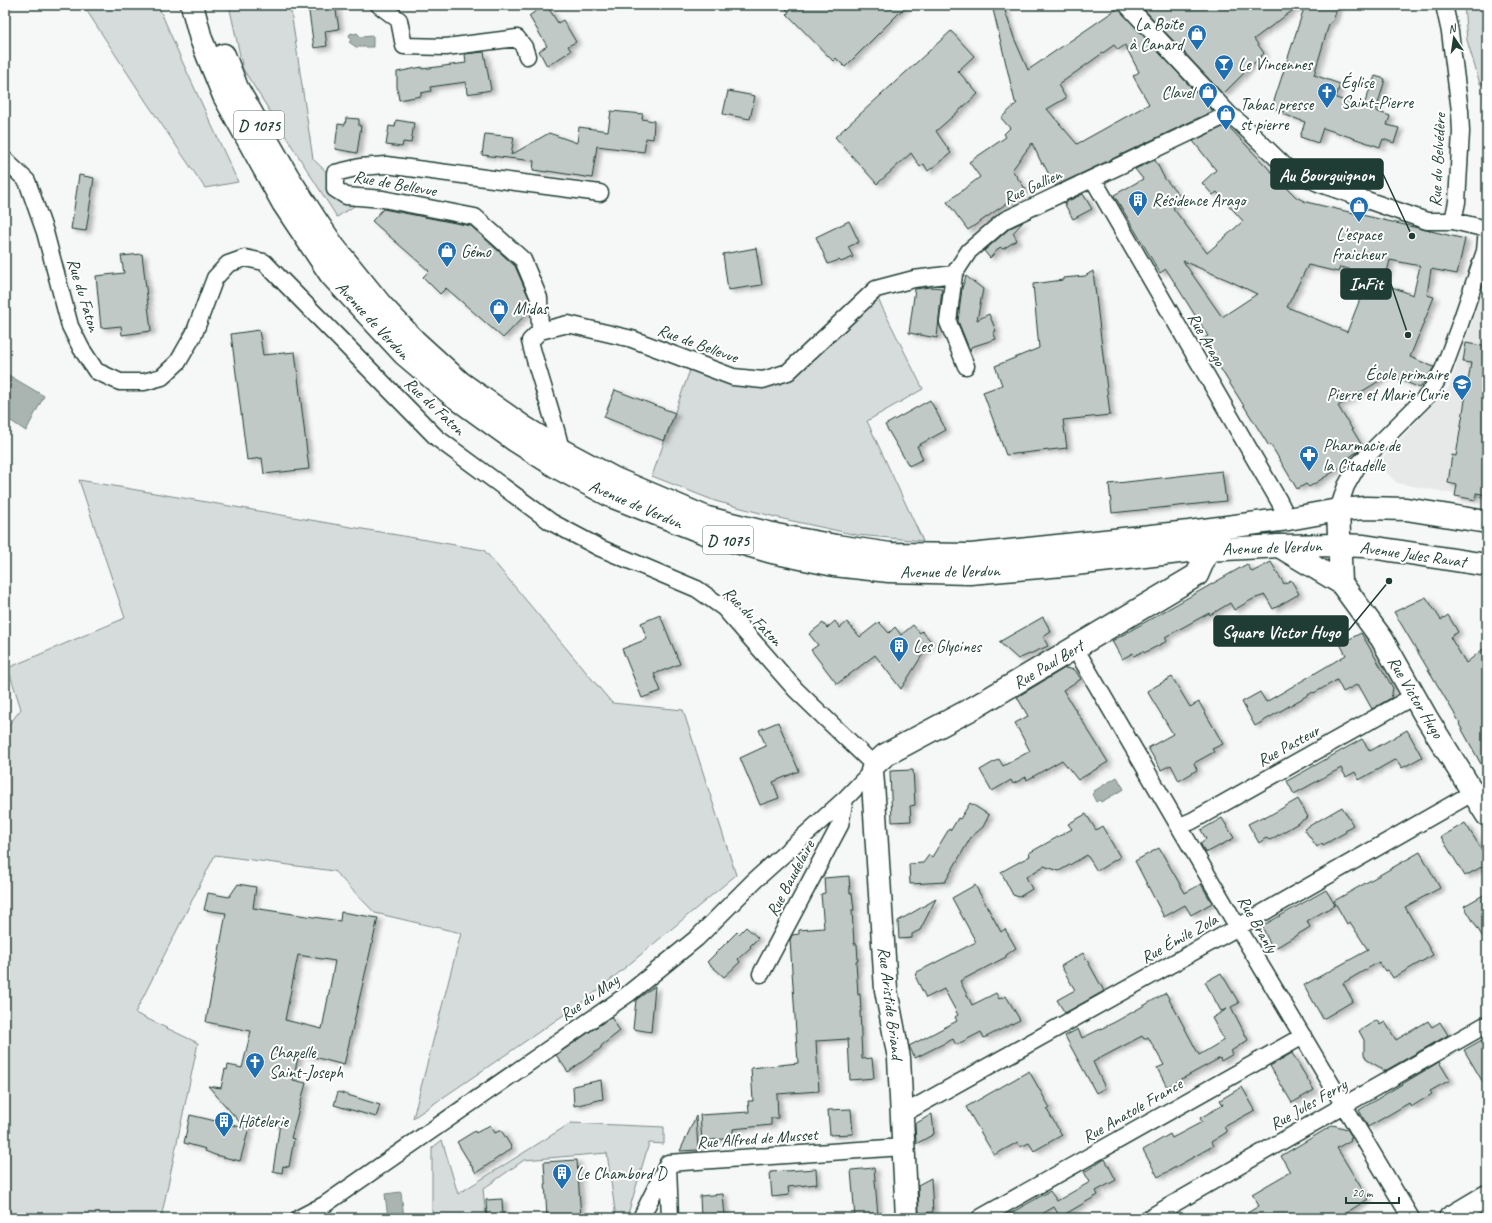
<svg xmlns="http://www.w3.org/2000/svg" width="1492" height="1223" font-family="Caveat,sans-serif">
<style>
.built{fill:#e6e9e8}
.green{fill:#d6dcdb;stroke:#7a8c88}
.water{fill:#aab5b1;stroke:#72857f}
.building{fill:#c0c9c6;stroke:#1f3d34;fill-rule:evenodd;filter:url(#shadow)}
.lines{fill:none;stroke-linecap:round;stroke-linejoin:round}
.street-casing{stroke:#1f3d34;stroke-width:19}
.secondary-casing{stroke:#1f3d34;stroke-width:25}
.primary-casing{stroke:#1f3d34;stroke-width:25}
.street{stroke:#fff;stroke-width:16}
.secondary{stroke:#fff;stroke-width:22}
.primary{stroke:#fff;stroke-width:22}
.labels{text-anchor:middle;stroke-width:4;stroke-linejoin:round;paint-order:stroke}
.shield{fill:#fff;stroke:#627771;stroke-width:1}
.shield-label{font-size:16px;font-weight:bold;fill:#1f3d34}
.poi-label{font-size:17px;fill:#1f3d34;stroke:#fff;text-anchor:start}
.street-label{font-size:17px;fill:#1f3d34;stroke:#fff}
.leader{fill:none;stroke:#1f3d34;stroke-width:1.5}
.callout-dot{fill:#1f3d34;stroke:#fff;stroke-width:1.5}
.callout{fill:#1f3d34;stroke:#1f3d34;stroke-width:1.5}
.callout-label{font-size:18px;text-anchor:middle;font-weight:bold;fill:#fff}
</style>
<defs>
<filter id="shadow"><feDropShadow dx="4.5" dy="2.5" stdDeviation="2" flood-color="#0004"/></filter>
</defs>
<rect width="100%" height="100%" fill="#f6f7f7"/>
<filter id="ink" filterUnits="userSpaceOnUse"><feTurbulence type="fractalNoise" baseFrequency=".025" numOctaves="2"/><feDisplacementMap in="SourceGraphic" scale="8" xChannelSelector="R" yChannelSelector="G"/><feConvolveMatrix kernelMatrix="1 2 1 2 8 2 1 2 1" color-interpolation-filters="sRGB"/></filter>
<g filter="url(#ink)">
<path class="built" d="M1487,279V500L1397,483L1378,463L1449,387Z"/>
<path class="green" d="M83,5H158L182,61L238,182L205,188L147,103Z
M229,5H290L313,159L359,203L337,217L243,69Z
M1464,5H1484L1482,28L1486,49V64L1483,84H1480L1467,40Z
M877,297L923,389L867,421L923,541L857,535L779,518L715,501L652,476L690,370L720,381L746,387L774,386L793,377Z
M79,480L484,550L612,703L683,710L736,875L590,997L413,1118L461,933L375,913L334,871L215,855L135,1013L198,1043L161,1218H5V730L21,709L8,668L125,618Z
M571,1123L664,1127V1144L649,1143L628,1214L621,1218H616L607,1153L524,1160L483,1189L486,1218H432V1148L442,1140L458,1194Z"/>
<path class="water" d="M351,33L354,34L357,33L361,37L373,36V47H356L349,42L351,40L349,35Z
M5,373L44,396L26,431L5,417Z
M1117,777L1124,789L1101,802L1099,800L1096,802L1092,794L1095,792L1094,791Z
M401,1192L404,1218H388L385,1194Z"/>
<path class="building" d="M308,5H335L339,29L325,31L327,46L314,48Z
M782,5H907L845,67L836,58L833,61L787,14L789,12Z
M992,5H1003L1014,38L1028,70L1118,8L1213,111L1055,186L1043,163L1042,164L1032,143L1012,170L1026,190L968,230L947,202L980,177L969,162L1006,137L1004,134L1010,128L1001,118L1017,103L1015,102ZM1114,45L1118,50L1125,45L1139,72L1133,76L1149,104L1077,144L1047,109L1066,98L1058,85Z
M1140,5H1300L1254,39L1264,53L1223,94Z
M1305,5H1338L1333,21L1329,24L1314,75L1340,84L1336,98L1363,107L1375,76L1385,79L1376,111L1390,116L1387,125L1399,128L1394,143L1383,139L1380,147L1323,128L1318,143L1300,137L1305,122L1283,114L1284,112L1272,107Z
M540,8L549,9L558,23L563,20L576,42L568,46L571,51L547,66L539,51L547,46L529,16Z
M951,31L974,56L958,71L978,94L936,131L951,153L928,171L924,164L920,167L911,153L877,184L835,137Z
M484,52L491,90L467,94L466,82L430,87L431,91L421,93V96L399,100L397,87V72L422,67V69L466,63L465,54Z
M728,91L755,96L750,119L723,114Z
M611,111L643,114L642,119L654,121L653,139L646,138L644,152L597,146L592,178L547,171V172L533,170L534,161L482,155L485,134L514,137L511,155L549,133L577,143L579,127L608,131Z
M346,118L359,119V126H361L357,153L335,149L338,124L345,125Z
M396,120L414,123L411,143L403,142L402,147L386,145L389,126L395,127Z
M1227,125L1284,185L1296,197L1306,202L1465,239L1457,274L1431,269L1427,295L1434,297L1410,357L1434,367L1429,375L1420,388L1389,375L1338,406L1363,447L1357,452L1342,462L1344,465L1309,487L1306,484L1297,489L1271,445L1269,446L1202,339L1208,336L1166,269L1160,273L1114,195L1143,179L1135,169L1155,160L1165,179L1183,199L1173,208L1207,253L1243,221L1217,192L1213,195L1202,183L1216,170L1193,141ZM1390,260L1420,266L1413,295L1384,284ZM1183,261L1230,281L1257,294L1222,317ZM1308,265L1338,272L1340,267L1370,274L1347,332L1287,307Z
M79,175L94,178L86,231L71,229Z
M1083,194L1092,209L1073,219L1064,203Z
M383,209L471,226L515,266L530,300V310L503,338L446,288L440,294L423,277L429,271L372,221Z
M849,221L859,242L848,247L853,257L841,262L839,260L828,264L816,237Z
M1023,222L1013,233L1017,240L1003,249L1000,247L990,258L984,251L1010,228Z
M756,248L762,285L728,290L723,254Z
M142,254L151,331L122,335L121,326L101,328L96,276L124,273L121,256Z
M1093,271L1110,415L1063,420L1067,448L1006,455L983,392L1002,385L995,366L1039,348L1033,284L1063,280V278L1085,276Z
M966,276L983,289L977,320L989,314L996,331L993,332L996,339L971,347L970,351L958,321L962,288Z
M930,287L942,288L937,338L909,333L915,289Z
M259,330L263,355L295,352L309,469L264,474L262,458L247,460L231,334Z
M1466,343L1487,347V495L1476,493V500L1455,496L1457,485L1448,483L1452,455L1456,456L1471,363L1463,362Z
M615,390L675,413L664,441L604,417Z
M930,400L946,430L917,446L923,459L909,466L885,425Z
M1222,471L1226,501L1112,513L1109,484Z
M1271,562L1284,584L1291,580L1299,594L1273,609L1265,595L1253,599L1234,610L1230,603L1210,615L1209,613L1165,637L1167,641L1144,653L1143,651L1134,656L1133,653L1122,659L1112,641L1247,564L1252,572Z
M1426,597L1441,620L1448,615L1458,632L1450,637L1466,663L1487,646V775L1459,724L1460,723L1394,612Z
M660,615L680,664L654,674L661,691L642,698L622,649L647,639L641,623Z
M1043,617L1051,632L1043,637L1048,646L1018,659L999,642Z
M835,621L840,628L847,622L860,637L879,622L889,633L895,627L901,635L913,625L920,633L922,631L931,641L901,689L875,655L837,684L811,650L818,645L809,634L823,623L827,628Z
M1361,633L1393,688L1391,698L1372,709L1358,684L1343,692L1337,680L1314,693L1313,692L1255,726L1242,702L1260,692L1266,702L1346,655L1340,644Z
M1065,668L1075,670L1081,679L1063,690L1108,762L1078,780L1062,760L1027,780L1026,777L1013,784L1011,780L992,791L980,770L999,759L1003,766L1030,751L1015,723L1028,716L1017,697Z
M1172,677L1190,707L1199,702L1223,744L1212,749L1214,752L1194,763L1197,770L1179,781L1171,765L1161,770L1148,748L1173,734L1147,691Z
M778,722L799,771L773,782L779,798L760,805L740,758L766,746L759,730Z
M1407,730L1422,757L1402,768L1396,759L1359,780L1355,772L1346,777L1341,768L1294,794L1287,781L1362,739L1370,751Z
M913,770L915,805L910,806L911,821L892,822L890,771Z
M1298,799L1308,817L1270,840L1266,838L1259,843L1248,824L1264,816L1265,818Z
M970,803L989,815L983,827L971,837L945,882L910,884L909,864L923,863L929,855L932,857L949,829L951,830L958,818L960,819Z
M1342,807L1353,825L1345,830L1346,832L1323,845L1322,843L1317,847L1304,829Z
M1086,814L1096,830L1102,826L1120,857L1097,871L1087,855L1059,871L1044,866L1026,877L1032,889L1019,897L1013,895L1001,872L1030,856L1029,853L1072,829L1068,824Z
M1222,818L1234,838L1206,853L1200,843L1206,839L1201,830Z
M1465,823L1487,858V864L1465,876L1441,837Z
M1159,848L1185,893L1201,884L1212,903L1191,915L1185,905L1164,917L1135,861Z
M1420,852L1440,888L1405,907L1433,955L1393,978L1388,970L1385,971L1379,962L1343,983L1353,1001L1323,1019L1304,985L1368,950L1350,922L1347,924L1334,901Z
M849,876L850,893H852L854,910H852L854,944H857L858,961H856L858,995L860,994L861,1011H860L862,1059L872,1058L874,1078L850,1080L848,1039L816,1041L819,1091L777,1094L778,1118H771V1125L733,1129V1138L702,1141L700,1115L749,1112L748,1101H753L751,1068L798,1063L790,940L792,935L799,934V930L824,928L821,894L825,893L824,878Z
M238,884L256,887L253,908L340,921L341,912L378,918L344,1065L299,1053L293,1080L306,1083L291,1138L294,1139L289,1167L283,1166L282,1173L273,1171L280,1123L252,1117L240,1161L215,1155L205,1151L206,1149L184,1143L190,1115L245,1128L208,1086L221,1088L225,1069L227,1070L228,1065L242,1068L251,1031L206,1022L226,913L204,910L208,893L229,897ZM298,955L335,961L322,1029L285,1020Z
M975,885L1001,932L1005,929L1016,948L1006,955V957L960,981L972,1005L996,993L999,999L1006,996L1020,1020L984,1038L981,1032L956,1045L953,1039L915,1058L909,1046L957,1021L955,1017L958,1015L944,989L926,998L916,978L917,972L976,942L952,898Z
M1326,890L1335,905L1307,921L1310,927L1277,947L1270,944L1262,926Z
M1487,893V944L1464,906Z
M936,899L920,930L912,934V938L899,939L898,921Z
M746,927L758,938L750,946L751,947L738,959L740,962L724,977L707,962L737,932L739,934Z
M1083,953L1104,991L1065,1013L1057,1000L1075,990L1061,966Z
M1221,973L1239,1003L1231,1007L1248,1040L1231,1051L1233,1054L1221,1061L1220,1058L1167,1087L1157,1068L1164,1065L1148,1037L1144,1039L1142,1036L1093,1062L1105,1088L1096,1093L1065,1036L1078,1029L1082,1038L1115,1022L1166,993L1199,1055L1224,1040L1212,1018L1227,1009L1221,1011L1205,982Z
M655,986L651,1032L633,1029L636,1000Z
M611,1017L620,1031L601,1046V1048L568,1072L556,1055Z
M1377,1020L1380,1025L1385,1022L1396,1040L1428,1021L1432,1027L1440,1022L1448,1035L1383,1072L1381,1068L1367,1060L1364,1055V1040L1359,1031Z
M1487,1037V1089L1464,1050Z
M1292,1053L1314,1090L1292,1103L1270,1066Z
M1439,1062L1450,1080L1430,1091L1432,1094L1411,1107L1409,1103L1368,1127L1359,1110Z
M1029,1071L1050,1108L1047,1110L1062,1135L1034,1151L1029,1143L1020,1147L1018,1142L994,1155L966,1107Z
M601,1080L603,1099L574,1106L573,1086Z
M1242,1087L1255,1110L1224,1127L1227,1132L1211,1142L1213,1146L1158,1177L1143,1150L1170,1134L1172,1138L1202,1122L1200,1118L1223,1105L1220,1100Z
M338,1092L380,1105L376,1117L334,1105Z
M851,1109L853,1134L830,1135L828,1110Z
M932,1114L934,1134L916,1144L915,1124Z
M696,1116L698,1150L680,1151Z
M490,1125L495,1133L501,1130L512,1148L476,1173L457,1142L475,1131L476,1133Z
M1333,1125L1347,1129L1352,1137L1350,1138L1351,1140L1337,1148L1368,1199L1346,1213L1342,1218H1239L1259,1206L1252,1194L1290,1172L1281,1156Z
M1105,1159L1116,1180L1096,1191L1098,1195L1060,1217L1054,1207L1035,1218H1002L1050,1191L1057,1201L1090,1182L1084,1172Z
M577,1160L581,1218H547L544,1162Z
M874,1168L878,1217L855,1218L851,1170Z
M816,1169L817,1184L788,1187L789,1195L772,1197L770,1172Z
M931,1178L933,1212L919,1213L918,1185Z
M723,1194L725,1218H701L700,1196Z
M502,1199L503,1218H487L486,1200Z"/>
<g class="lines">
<g class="street-casing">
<path id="street" d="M379,5L399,20L404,46L446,47L517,38L524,47L527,56
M1127,5L1229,114L1240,123L1287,168L1318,183L1427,221H1453L1487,229L1485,251L1459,327L1443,370L1429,394L1358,465L1346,486L1338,510
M1444,5L1450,32L1460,111L1461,132L1457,202L1453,221
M5,160L27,181L45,232L70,326L81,348L96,371L120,382H144L162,377L178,362L194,334L215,278L228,264L245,258L264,262L437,438L551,522L600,548L697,589L724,608L796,690L874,765
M1093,179L1279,501L1288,519
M540,331L539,298L523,260L475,217L383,199L346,196L335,189V173L360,167L386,165L600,193
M966,366L948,322L954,274L969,251L1005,220L1229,114
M561,450C553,413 539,378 530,341L540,331L568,324L632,339L733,377L763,380L788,372L876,289L914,279L954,274
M1075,648L1243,936L1411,1218
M1180,826L1192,821L1414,696
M761,974L840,825L845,799
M901,1115L1238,927L1474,792
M668,1163L903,1147
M668,1166L670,1218
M299,1218L324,1205L628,994L697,938L754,881L845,799L872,771
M641,1218L668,1163
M980,1218L1303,1036
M1149,1218L1355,1099L1487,1024"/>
</g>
<g class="secondary-casing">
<path id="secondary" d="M1338,510L1341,583L1382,639L1426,717L1487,815
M1279,546L1341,583
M907,1218L899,1058L886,990L874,798L872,771L874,765L885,755L975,707L1197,575L1208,550L1206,533
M1450,1218L1487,1196"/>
</g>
<g class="primary-casing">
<path id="primary" d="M192,5L201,39L224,96L283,203L331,275L404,354L451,394L516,441L560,469L611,496L705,533L772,552L834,565L889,571L970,573L1075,564L1188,551L1279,546L1339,545L1364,546L1487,565
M224,55L237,88L288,177L317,222L334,247L381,305L415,341L461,383L525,428L561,450L615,479L707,518L776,535L836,546L890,554L971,555L1189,532L1288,519L1338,510L1366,508L1406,509L1487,522"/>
</g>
<use href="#street" class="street"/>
<use href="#secondary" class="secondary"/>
<use href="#primary" class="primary"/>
</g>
</g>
<defs>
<g id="shop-pin" transform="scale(1)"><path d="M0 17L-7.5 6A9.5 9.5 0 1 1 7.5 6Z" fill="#1f6fb2" stroke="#fff"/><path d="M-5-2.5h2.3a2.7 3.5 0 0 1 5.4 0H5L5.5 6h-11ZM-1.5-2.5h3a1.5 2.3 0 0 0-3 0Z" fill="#fff"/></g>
<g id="bar-pin" transform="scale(1)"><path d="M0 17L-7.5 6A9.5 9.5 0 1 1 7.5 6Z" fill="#1f6fb2" stroke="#fff"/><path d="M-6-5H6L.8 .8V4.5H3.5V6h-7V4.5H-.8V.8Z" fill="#fff"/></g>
<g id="church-pin" transform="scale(1)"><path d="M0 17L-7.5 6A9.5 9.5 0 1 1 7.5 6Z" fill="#1f6fb2" stroke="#fff"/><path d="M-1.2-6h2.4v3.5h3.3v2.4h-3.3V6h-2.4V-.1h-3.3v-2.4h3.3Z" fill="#fff"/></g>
<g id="building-pin" transform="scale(1)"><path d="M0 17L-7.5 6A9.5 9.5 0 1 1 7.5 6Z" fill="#1f6fb2" stroke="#fff"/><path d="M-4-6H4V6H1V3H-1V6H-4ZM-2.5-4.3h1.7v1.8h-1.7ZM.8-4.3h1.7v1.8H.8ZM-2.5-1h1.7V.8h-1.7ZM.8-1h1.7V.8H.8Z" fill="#fff"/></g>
<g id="school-pin" transform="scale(1)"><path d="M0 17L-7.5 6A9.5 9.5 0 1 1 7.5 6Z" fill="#1f6fb2" stroke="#fff"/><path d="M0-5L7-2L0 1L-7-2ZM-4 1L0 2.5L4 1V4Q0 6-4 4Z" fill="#fff"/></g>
<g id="pharmacy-pin" transform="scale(1)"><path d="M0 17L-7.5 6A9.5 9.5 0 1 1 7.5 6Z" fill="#1f6fb2" stroke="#fff"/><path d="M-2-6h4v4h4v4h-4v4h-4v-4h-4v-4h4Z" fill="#fff"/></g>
</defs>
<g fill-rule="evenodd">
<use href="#shop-pin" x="1197" y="34"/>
<use href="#bar-pin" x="1224" y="64"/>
<use href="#shop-pin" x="1208" y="92"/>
<use href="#church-pin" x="1327" y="92"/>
<use href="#shop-pin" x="1226" y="114"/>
<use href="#building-pin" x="1138" y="200"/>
<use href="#shop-pin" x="1359" y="206"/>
<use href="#shop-pin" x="447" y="251"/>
<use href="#shop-pin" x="499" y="308"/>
<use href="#school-pin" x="1462" y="384"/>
<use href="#pharmacy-pin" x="1309" y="455"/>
<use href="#building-pin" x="899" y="646"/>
<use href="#church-pin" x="255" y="1062"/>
<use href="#building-pin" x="224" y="1121"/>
<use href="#building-pin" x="562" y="1173"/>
</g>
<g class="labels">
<g class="shield">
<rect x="234" y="111" width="50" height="28" rx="3"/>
<rect x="703" y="526" width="50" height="28" rx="3"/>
</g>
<g class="shield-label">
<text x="259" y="131">D 1075</text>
<text x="728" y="546">D 1075</text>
</g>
<g class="poi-label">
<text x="1183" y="30" text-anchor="end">La Boite<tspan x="1183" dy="20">à Canard</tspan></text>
<text x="1238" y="70">Le Vincennes</text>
<text x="1341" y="88">Église<tspan x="1341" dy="20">Saint-Pierre</tspan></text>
<text x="1194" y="98" text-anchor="end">Clavel</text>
<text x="1240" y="110">Tabac presse<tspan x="1240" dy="20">st pierre</tspan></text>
<text x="1152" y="206">Résidence Arago</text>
<text x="1359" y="240" text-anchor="middle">L'espace<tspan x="1359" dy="20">fraicheur</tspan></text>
<text x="461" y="257">Gémo</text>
<text x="513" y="314">Midas</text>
<text x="1448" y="380" text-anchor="end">École primaire<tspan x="1448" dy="20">Pierre et Marie Curie</tspan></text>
<text x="1323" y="451">Pharmacie de<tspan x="1323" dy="20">la Citadelle</tspan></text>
<text x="913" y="652">Les Glycines</text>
<text x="269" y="1058">Chapelle<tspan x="269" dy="20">Saint-Joseph</tspan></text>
<text x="238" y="1127">Hôtelerie</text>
<text x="576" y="1179">Le Chambord D</text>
</g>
<g class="street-label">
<text transform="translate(1437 160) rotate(-87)" y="6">Rue du Belvédère</text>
<text transform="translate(395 183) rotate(10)" y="6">Rue de Bellevue</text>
<text transform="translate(1032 186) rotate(-25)" y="6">Rue Gallien</text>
<text transform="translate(84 295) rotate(73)" y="6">Rue du Faton</text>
<text transform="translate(373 320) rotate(47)" y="6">Avenue de Verdun</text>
<text transform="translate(1207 339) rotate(60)" y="6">Rue Arago</text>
<text transform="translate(698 343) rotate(20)" y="6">Rue de Bellevue</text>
<text transform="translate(435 406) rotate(43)" y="6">Rue du Faton</text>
<text transform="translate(636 504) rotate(23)" y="6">Avenue de Verdun</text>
<text transform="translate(1272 547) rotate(-2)" y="6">Avenue de Verdun</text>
<text transform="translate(1413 554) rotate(8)" y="6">Avenue Jules Ravat</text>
<text transform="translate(950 571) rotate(-1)" y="6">Avenue de Verdun</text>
<text transform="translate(753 616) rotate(45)" y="6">Rue du Faton</text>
<text transform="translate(1048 664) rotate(-31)" y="6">Rue Paul Bert</text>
<text transform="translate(1416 697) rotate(59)" y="6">Rue Victor Hugo</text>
<text transform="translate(1288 745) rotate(-29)" y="6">Rue Pasteur</text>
<text transform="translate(790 878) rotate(-62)" y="6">Rue Baudelaire</text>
<text transform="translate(1258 924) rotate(60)" y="6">Rue Branly</text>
<text transform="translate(1179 938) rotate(-29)" y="6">Rue Émile Zola</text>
<text transform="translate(589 997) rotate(-35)" y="6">Rue du May</text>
<text transform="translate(891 1003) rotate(83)" y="6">Rue Aristide Briand</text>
<text transform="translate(1308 1104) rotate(-30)" y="6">Rue Jules Ferry</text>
<text transform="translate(1132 1110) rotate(-30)" y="6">Rue Anatole France</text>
<text transform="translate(757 1138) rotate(-4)" y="6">Rue Alfred de Musset</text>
</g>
</g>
<path class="leader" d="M1412 236L1383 174M1408 335L1391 284M1389 581L1348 631"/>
<g class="callout-dot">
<circle cx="1412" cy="236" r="4"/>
<circle cx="1408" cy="335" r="4"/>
<circle cx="1389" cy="581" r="4"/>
</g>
<g class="callout">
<rect x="1271" y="159" width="112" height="30" rx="4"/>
<rect x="1341" y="269" width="50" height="30" rx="4"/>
<rect x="1214" y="616" width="134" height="30" rx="4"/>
</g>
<g class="callout-label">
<text x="1327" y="181">Au Bourguignon</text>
<text x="1366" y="290">InFit</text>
<text x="1281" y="638">Square Victor Hugo</text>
</g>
<rect width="1492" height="1223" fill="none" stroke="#fff" stroke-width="20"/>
<rect x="10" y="10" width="1472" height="1203" fill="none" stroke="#1f3d34" stroke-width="1.5" filter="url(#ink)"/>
<g transform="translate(1454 38) rotate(347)" stroke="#ffffff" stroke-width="3" paint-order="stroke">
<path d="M0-3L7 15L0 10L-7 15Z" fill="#1f3d34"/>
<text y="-6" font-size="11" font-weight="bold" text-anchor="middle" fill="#1f3d34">N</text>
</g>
<path d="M1346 1197v6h53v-6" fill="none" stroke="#1f3d34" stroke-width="2"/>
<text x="1352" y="1197" font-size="12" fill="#1f3d34" stroke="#ffffff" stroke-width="3" paint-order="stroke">20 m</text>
</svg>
